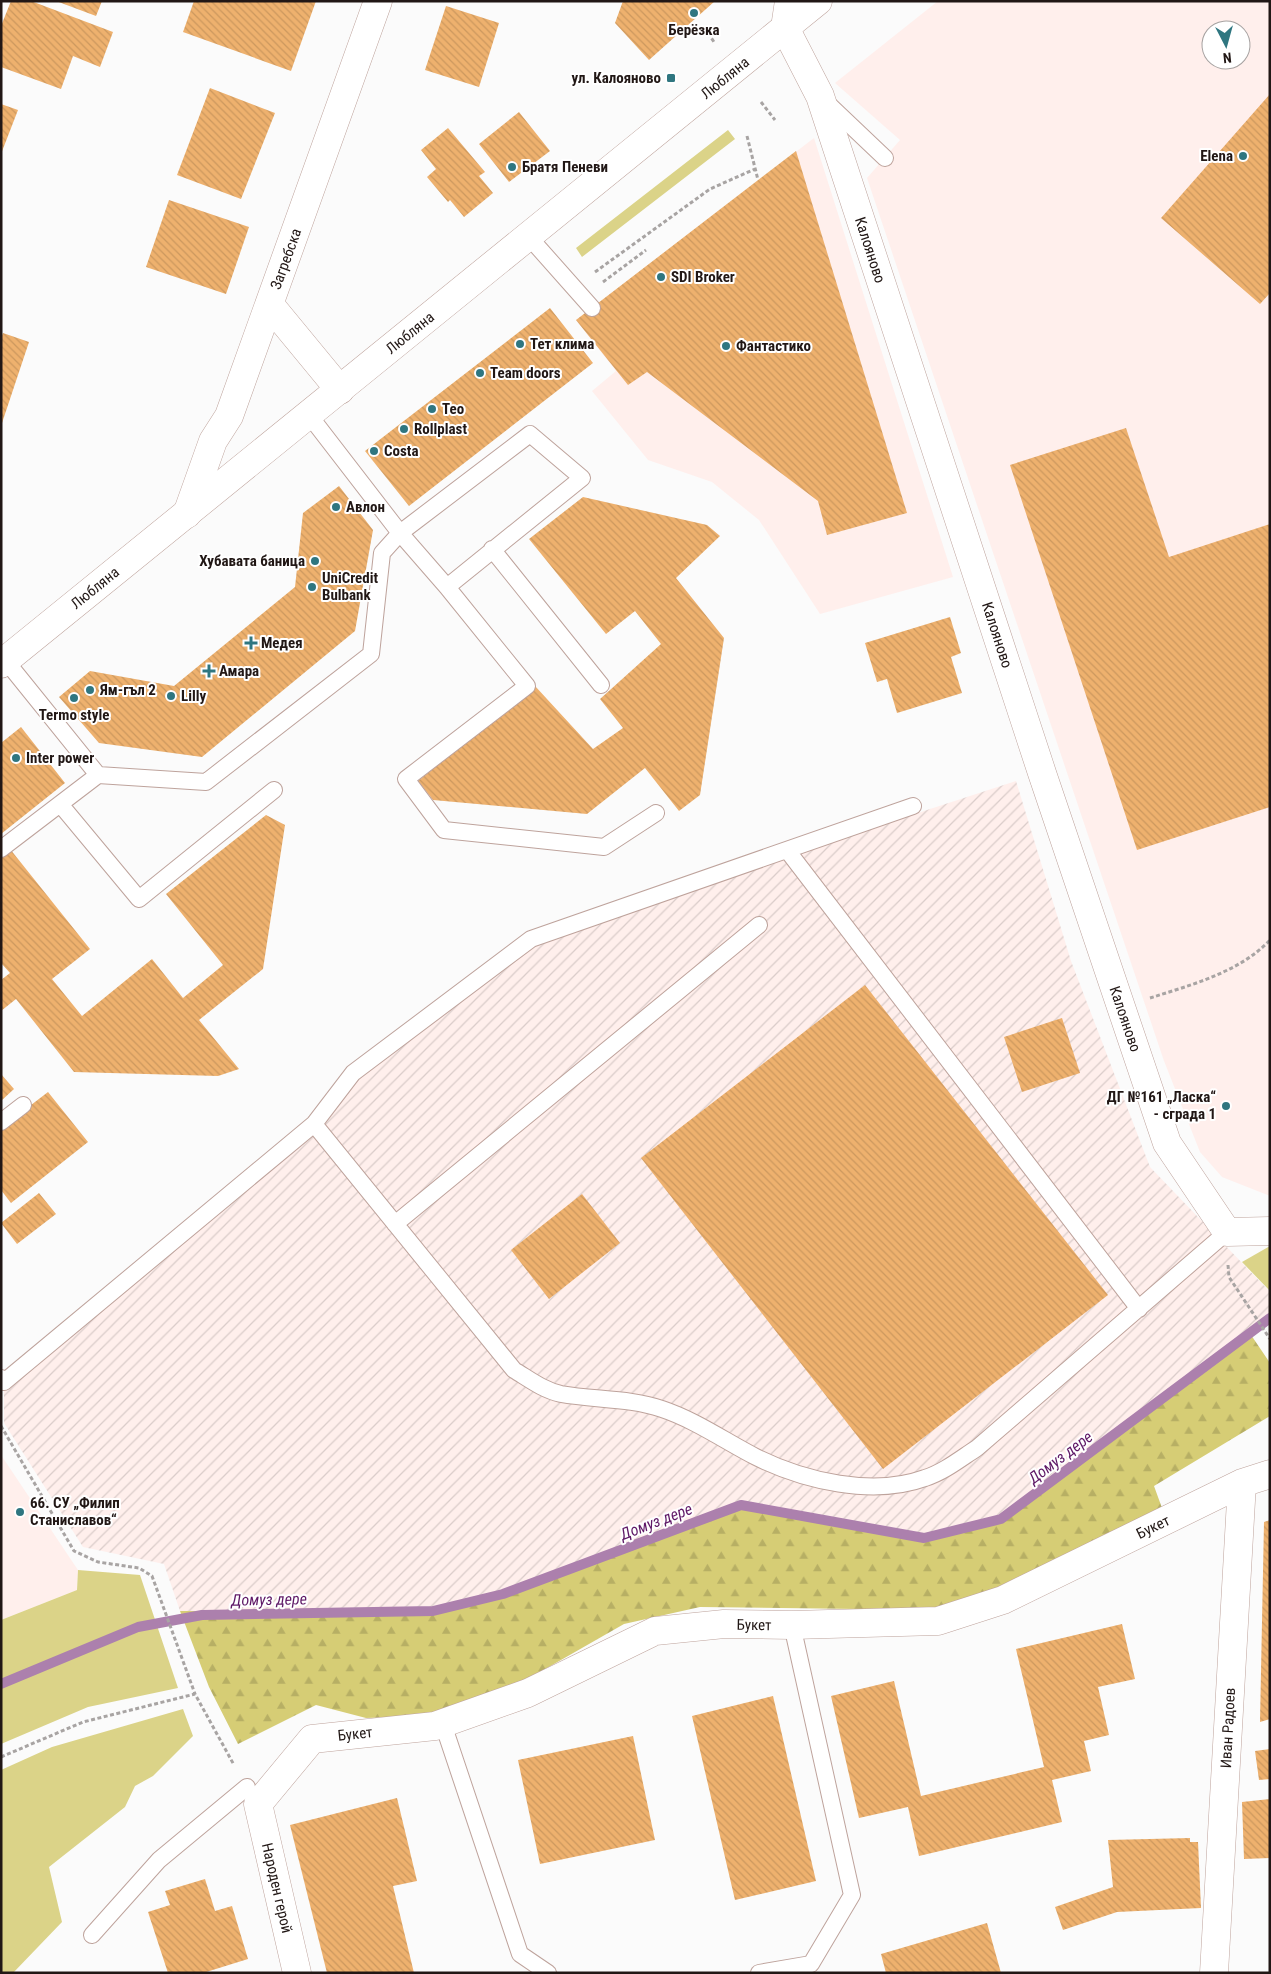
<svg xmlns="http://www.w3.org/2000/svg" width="1271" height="1974" font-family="'Roboto Condensed',sans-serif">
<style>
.built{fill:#ffefec;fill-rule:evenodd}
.industrial{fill:url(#industrial-furrows)}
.green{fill:#dbd388}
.forest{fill:url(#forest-firs)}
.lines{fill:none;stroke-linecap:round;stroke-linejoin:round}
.stream{stroke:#ac80ad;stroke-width:10}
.building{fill:url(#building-back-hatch)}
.lane-casing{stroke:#bea39c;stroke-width:18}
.street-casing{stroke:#bea39c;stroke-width:29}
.secondary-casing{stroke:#bea39c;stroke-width:29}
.path{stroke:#a8a4a3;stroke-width:3;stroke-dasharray:4 2.5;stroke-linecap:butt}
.lane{stroke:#fff;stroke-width:16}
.street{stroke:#fff;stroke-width:28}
.secondary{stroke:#fff;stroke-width:28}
.poi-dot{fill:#2f7680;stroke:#fff;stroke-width:2}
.labels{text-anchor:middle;stroke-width:4;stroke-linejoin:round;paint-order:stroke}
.poi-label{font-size:15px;font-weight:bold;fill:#211715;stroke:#fff;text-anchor:start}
.street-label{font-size:15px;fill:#211715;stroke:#fff}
.water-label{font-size:16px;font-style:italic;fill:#5e1866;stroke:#fff}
</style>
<defs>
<pattern id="industrial-furrows" width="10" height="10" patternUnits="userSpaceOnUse" patternTransform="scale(1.25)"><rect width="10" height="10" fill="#ffefec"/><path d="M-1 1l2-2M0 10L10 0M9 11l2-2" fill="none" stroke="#daccca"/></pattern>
<pattern id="forest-firs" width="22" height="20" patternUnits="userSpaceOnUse" patternTransform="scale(1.25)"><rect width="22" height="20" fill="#d6cd75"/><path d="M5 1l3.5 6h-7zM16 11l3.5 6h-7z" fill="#b7af64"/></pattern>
<pattern id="building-back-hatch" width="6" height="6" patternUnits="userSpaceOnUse" patternTransform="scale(1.25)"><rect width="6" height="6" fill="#eeb16e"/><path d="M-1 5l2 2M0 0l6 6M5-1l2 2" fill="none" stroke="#cc985e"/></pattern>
</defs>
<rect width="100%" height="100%" fill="#fbfbfb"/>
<path class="built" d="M938,1H1270V1196L1222,1177L1200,1152L1164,1061L867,178L900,140L835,83ZM1211,30H1241V60H1211Z
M814,138L953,577L820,614L759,520L712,482L648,460L592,391L616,371L576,320Z
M1,1455L78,1570L77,1590L1,1620Z"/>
<path class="industrial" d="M1016,781L1071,961L1150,1167L1270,1292V1318L1001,1519L924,1538L741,1505L503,1594L433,1611H180L164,1564L83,1547L4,1423V1382L314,1124L353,1073L531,939Z"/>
<path class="green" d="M728,130L735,139L582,257L576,248Z
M1270,1246V1291L1242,1262Z
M78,1570L140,1575L178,1688L88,1707L1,1744V1620L77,1590Z
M183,1709L193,1736L153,1776L135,1786L125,1807L49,1867L62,1922L13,1973H1V1770L52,1747Z"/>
<path class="forest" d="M1249,1332L1270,1363V1416L1154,1486L1162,1508L991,1594L935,1610L700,1607L624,1624L526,1680L430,1716L366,1718L316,1705L238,1744L209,1687L180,1611H433L503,1594L741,1505L924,1538L1001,1519Z"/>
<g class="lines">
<path class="stream" d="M1,1684L138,1627L202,1615L433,1611L503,1594L741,1505L924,1538L1001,1519L1270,1318"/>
</g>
<path class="building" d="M11,1H31L113,32L100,67L73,56L61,89L1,67V26Z
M56,1H102L96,16Z
M194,1H316L291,71L183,32Z
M623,1H715L649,60L615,23Z
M446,6L499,23L479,87L425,70Z
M210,88L275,113L241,199L177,175Z
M1270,94V293L1260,304L1161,218Z
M1,104L18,110L1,154Z
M519,112L550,151L509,182L479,144Z
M448,128L485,172L479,176L493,193L464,217L450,200L448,202L427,177L436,169L421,150Z
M796,151L907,513L827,535L818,501L647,372L628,385L576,320Z
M169,200L249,227L226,294L146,267Z
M550,308L593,363L409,506L365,451Z
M3,333L29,342L2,423L1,338Z
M1126,428L1169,557L1270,524V807L1137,850L1010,465Z
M339,486L373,530L355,631L202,757L99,743L59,697L90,671L174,686L295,587L303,513Z
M583,497L707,525L720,536L676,578L724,638L700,795L679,811L645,768L587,814L433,800L418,781L535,686L593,749L623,728L600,699L661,644L635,611L606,634L529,539Z
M950,617L961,653L951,657L962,693L897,713L887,679L877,682L865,643Z
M21,727L65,783L1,834V743Z
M266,815L285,825L263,969L199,1020L239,1069L218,1076L74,1072L16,999L1,1011V980L10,973L1,963V856L10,849L90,949L52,979L82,1016L152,959L183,998L223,965L166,894Z
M865,985L1108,1295L883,1469L641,1158Z
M1062,1018L1080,1073L1022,1092L1004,1037Z
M1,1074L14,1089L1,1101Z
M48,1092L88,1142L11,1203L1,1190V1128Z
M39,1193L56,1214L17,1244L1,1223Z
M582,1194L620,1243L549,1299L511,1250Z
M1270,1520V1719L1260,1722L1264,1522Z
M1122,1624L1135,1679L1098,1687L1109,1735L1084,1741L1091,1771L1052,1780L1062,1822L919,1856L908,1807L859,1818L831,1696L894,1681L921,1796L1044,1767L1016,1649Z
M773,1696L816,1881L735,1900L692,1716Z
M633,1736L655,1840L540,1864L518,1760Z
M1270,1749V1779L1259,1780L1255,1751Z
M397,1798L417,1881L393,1886L414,1973H327L290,1825Z
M1270,1799V1858L1244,1859L1242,1802Z
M1190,1838V1842H1198L1201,1908L1117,1912L1063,1930L1055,1907L1113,1887L1108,1840Z
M205,1879L215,1911L232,1906L248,1959L203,1973H168L148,1912L170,1905L165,1891Z
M987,1923L1001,1973H886L881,1954Z"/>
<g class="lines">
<g class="lane-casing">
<path id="lane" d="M825,101L885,158
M529,237L592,308
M309,415L400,533L447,587L527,686L406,779L444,830L604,847L656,813
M492,549L601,685
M6,661L98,775
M60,804L139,899L274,790
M1,849L98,775L206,782L371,654L382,553L400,533L530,434L582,478L447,587
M787,850L1139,1309
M1,1122L23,1105
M314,1124L514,1370C529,1379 543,1390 561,1394C594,1400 630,1398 662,1409C695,1420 725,1441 756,1457C804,1481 873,1497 925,1478C944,1472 960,1459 977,1448L1227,1232
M395,1224L759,925
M1,1378L4,1382L314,1124L353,1073L531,939L913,806
M443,1724L520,1954L548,1973
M92,1935L159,1860L247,1787
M759,1973L811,1964L852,1895L792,1625"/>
</g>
<g class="street-casing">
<path id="street" d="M789,1L785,28L820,96L1042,773L1167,1143L1227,1232L1270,1231
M270,305L340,390
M187,514L213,441L229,416L378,1
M297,1973L258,1804L312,1739L435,1726L528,1693L655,1631L724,1624L792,1625L938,1621L1003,1600L1242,1483L1270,1474
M1214,1973L1242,1483"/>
</g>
<g class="secondary-casing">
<path id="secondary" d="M1,664L818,1"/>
</g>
<path class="path" d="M708,33L714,42
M761,102L775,120
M747,136L758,180
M595,272L710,189L755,169
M603,282L646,250
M1150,998C1191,985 1240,972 1270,940
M1228,1265L1229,1277L1270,1339
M1,1426L74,1551L98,1562L139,1568L152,1576L195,1694
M1,1757L83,1722L195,1694L234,1765"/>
<use href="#lane" class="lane"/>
<use href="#street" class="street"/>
<use href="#secondary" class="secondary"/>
</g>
<g class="poi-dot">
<circle cx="694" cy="13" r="5"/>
<rect x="666" y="73" width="10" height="10" rx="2.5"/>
<circle cx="1243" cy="156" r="5"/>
<circle cx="512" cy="167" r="5"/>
<circle cx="661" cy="277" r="5"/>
<circle cx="520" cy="344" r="5"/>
<circle cx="726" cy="346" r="5"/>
<circle cx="480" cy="373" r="5"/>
<circle cx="432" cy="409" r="5"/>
<circle cx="404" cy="429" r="5"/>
<circle cx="374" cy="451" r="5"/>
<circle cx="336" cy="507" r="5"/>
<circle cx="315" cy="561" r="5"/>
<circle cx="312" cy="587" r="5"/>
<path d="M248.5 635.5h5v5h5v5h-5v5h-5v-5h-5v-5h5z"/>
<path d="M206.5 663.5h5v5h5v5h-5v5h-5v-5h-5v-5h5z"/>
<circle cx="90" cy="690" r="5"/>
<circle cx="171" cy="696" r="5"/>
<circle cx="74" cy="698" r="5"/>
<circle cx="16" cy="758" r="5"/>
<circle cx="1226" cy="1106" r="5"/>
<circle cx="20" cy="1512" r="5"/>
</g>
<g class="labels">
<g class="poi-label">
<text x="694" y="35" text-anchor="middle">Берёзка</text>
<text x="661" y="83" text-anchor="end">ул. Калояново</text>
<text x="1233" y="161" text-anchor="end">Elena</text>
<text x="522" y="172">Братя Пеневи</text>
<text x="671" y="282">SDI Broker</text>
<text x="530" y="349">Тет клима</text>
<text x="736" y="351">Фантастико</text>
<text x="490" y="378">Team doors</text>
<text x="442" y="414">Тео</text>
<text x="414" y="434">Rollplast</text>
<text x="384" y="456">Costa</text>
<text x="346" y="512">Авлон</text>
<text x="305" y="566" text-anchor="end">Хубавата баница</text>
<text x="322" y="583">UniCredit<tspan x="322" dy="17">Bulbank</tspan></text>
<text x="261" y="648">Медея</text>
<text x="219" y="676">Амара</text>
<text x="100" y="695">Ям-гъл 2</text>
<text x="181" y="701">Lilly</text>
<text x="74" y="720" text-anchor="middle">Termo style</text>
<text x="26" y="763">Inter power</text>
<text x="1216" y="1102" text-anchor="end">ДГ №161 „Ласка“<tspan x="1216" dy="17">- сграда 1</tspan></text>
<text x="30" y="1508">66. СУ „Филип<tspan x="30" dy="17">Станиславов“</tspan></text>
</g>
<g class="street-label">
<text transform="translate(725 78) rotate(-39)" y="5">Любляна</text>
<text transform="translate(870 250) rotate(72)" y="5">Калояново</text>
<text transform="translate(286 259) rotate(-70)" y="5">Загребска</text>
<text transform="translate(410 333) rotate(-39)" y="5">Любляна</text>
<text transform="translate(95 588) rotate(-39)" y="5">Любляна</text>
<text transform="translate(997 635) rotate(72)" y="5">Калояново</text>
<text transform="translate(1125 1019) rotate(71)" y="5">Калояново</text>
<text transform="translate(1153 1527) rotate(-26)" y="5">Букет</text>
<text transform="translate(754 1625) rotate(1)" y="5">Букет</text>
<text transform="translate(1228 1728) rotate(-87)" y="5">Иван Радоев</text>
<text transform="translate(355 1734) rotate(-6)" y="5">Букет</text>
<text transform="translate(277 1888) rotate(77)" y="5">Народен герой</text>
</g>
<g class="water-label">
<text transform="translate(1060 1457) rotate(-37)" y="6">Домуз дере</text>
<text transform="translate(656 1521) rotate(-21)" y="6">Домуз дере</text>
<text transform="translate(269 1599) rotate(-1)" y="6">Домуз дере</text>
</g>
</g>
<rect width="1271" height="1974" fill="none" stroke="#211715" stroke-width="5"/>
<g transform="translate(1226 45) rotate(174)"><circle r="24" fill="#ffffff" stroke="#a6a2a1"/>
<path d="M0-4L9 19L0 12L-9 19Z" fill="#2f7680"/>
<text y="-8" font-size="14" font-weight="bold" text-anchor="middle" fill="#211715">N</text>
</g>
</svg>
